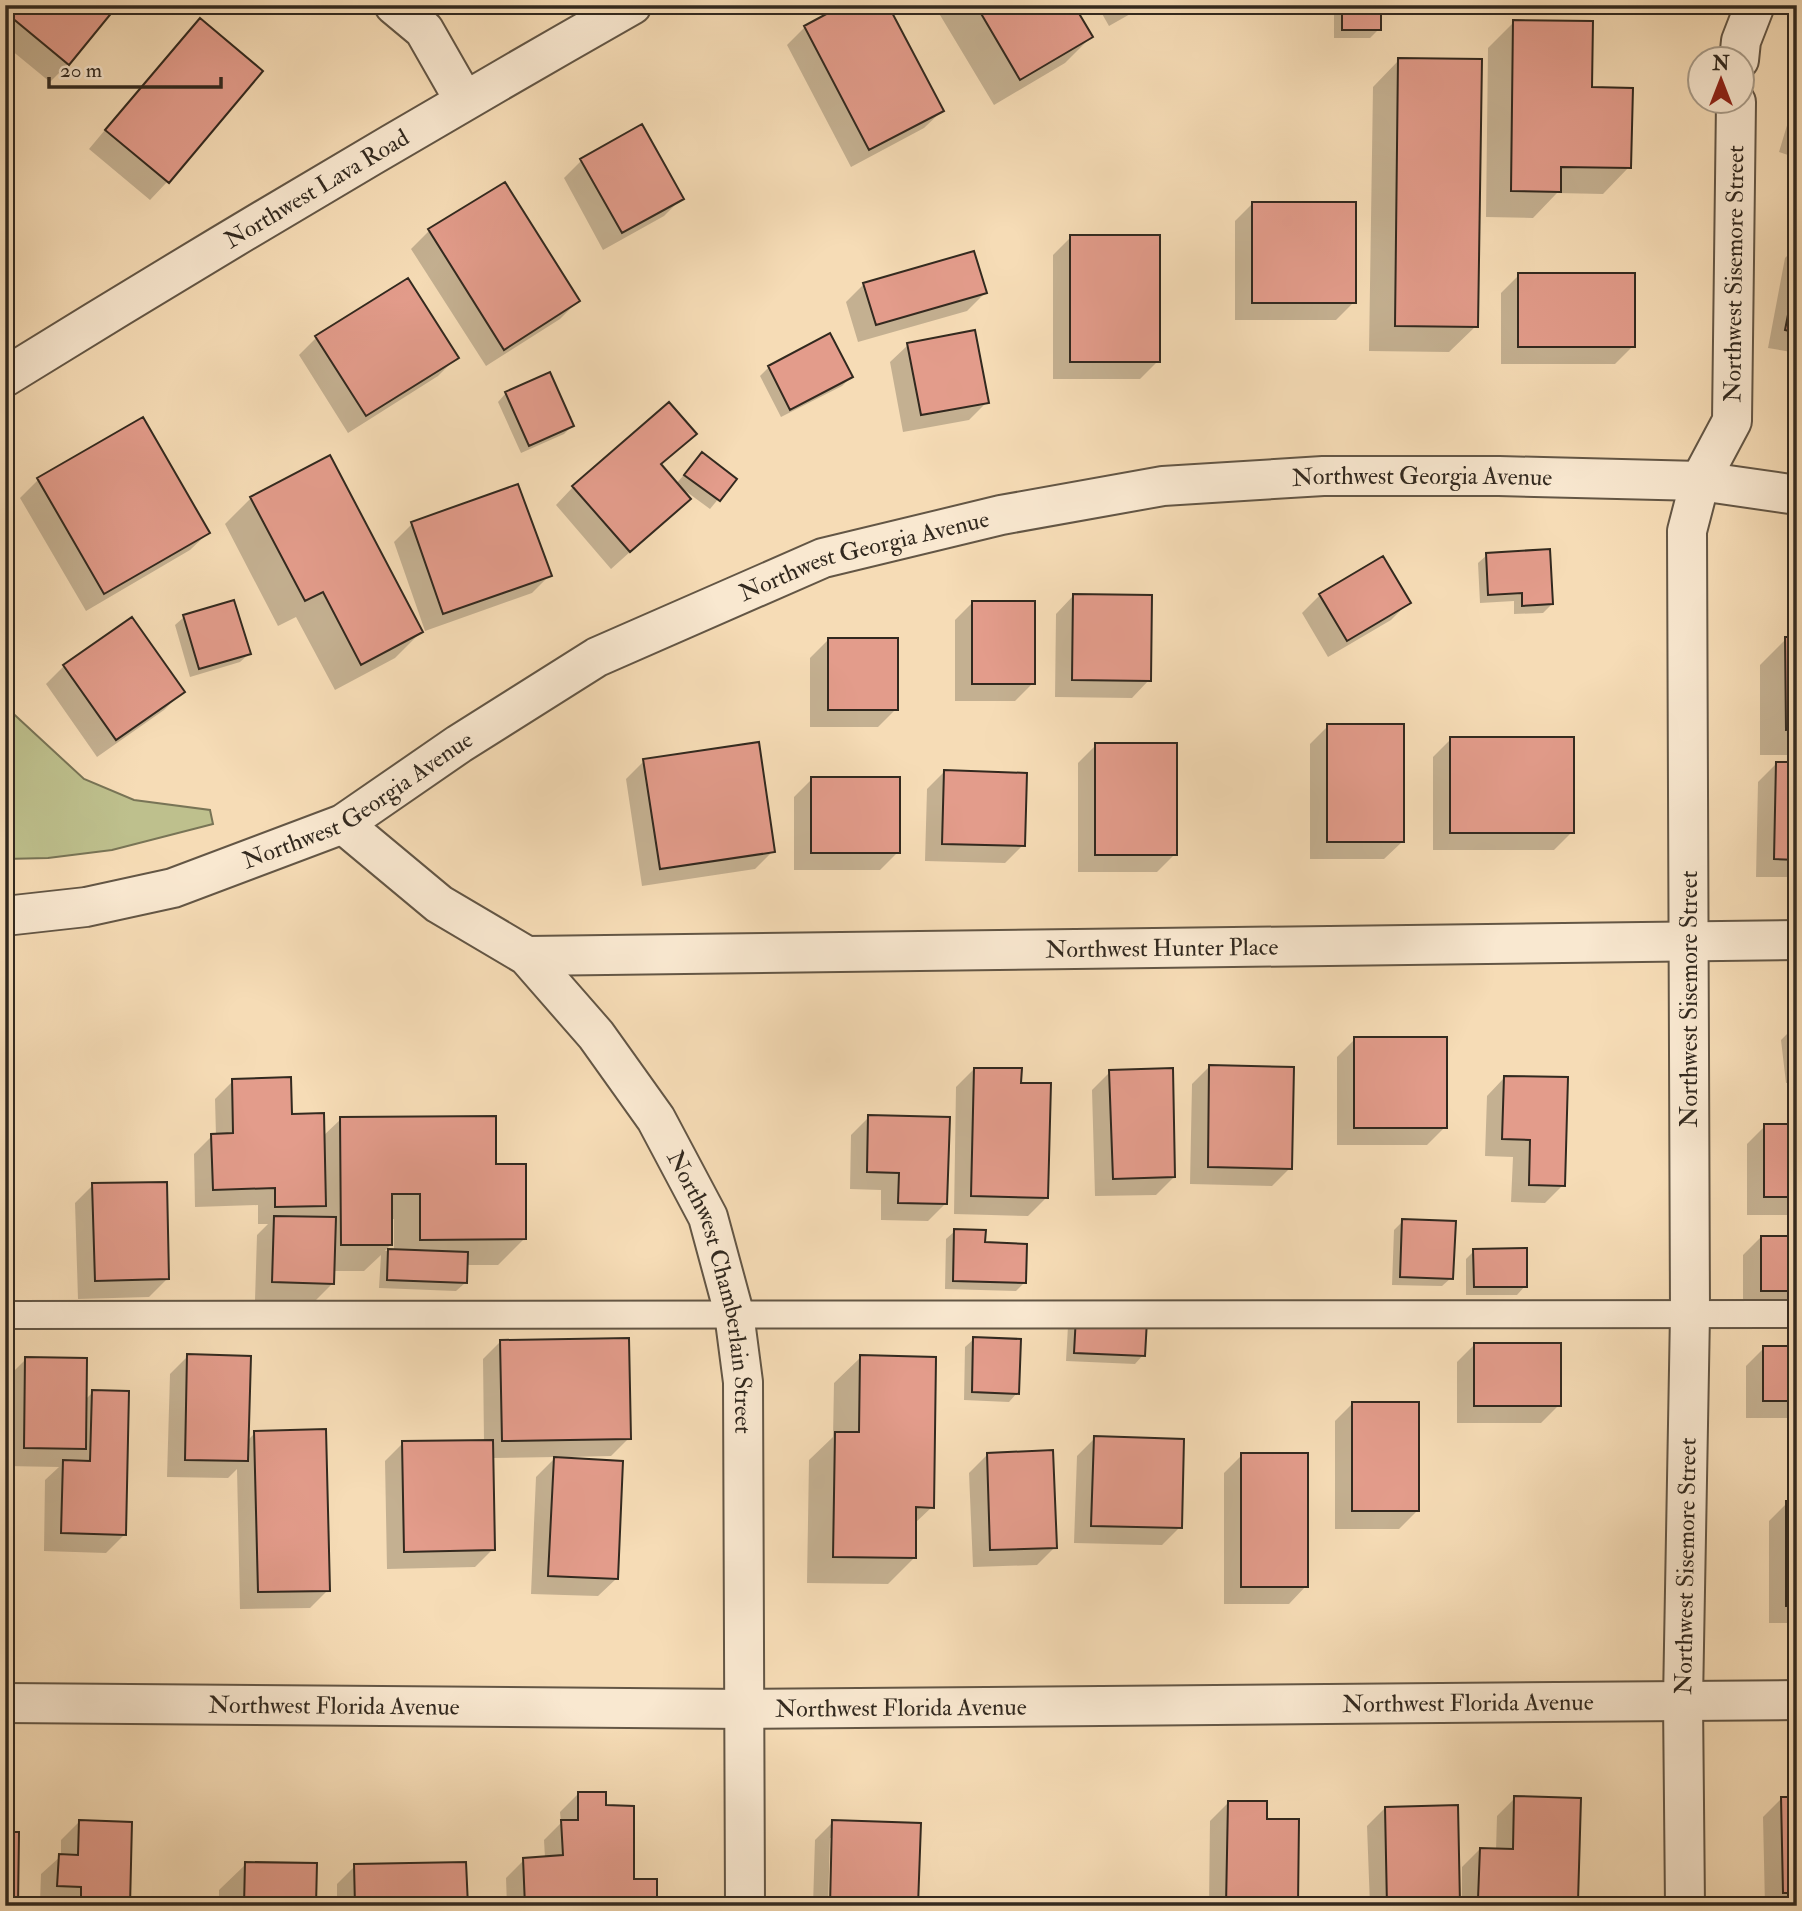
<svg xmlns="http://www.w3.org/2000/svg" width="1802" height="1911" font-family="'IM FELL Double Pica',serif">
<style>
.green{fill:#bec08d;stroke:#787456;stroke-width:2}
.shadow{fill:#0003;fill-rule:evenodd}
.building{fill:#e39c8b;stroke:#32291f;stroke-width:2}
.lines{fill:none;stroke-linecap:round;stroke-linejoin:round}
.service-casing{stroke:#635645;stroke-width:30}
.minor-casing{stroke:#635645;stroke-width:42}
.service{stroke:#f9e8d0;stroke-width:26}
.minor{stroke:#f9e8d0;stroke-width:38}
.labels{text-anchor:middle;stroke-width:5;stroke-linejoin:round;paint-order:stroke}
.street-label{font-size:24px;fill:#32291f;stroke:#f9e8d0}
</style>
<rect width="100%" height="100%" fill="#f6dcb6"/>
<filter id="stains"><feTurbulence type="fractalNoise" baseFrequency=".00286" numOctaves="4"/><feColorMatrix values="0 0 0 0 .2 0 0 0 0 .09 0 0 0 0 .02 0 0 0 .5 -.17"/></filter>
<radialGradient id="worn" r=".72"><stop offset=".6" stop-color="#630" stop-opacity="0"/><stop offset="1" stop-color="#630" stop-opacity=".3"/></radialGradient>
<path class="green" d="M5,706L84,779L134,800L210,810L213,824L112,850L48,858L5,859Z"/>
<path class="shadow" d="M5,5H116L68,64L50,82L5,45Z
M847,5L942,111L924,128L851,167L787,45L805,27Z
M934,5H1072L1091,37L1065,63L994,105Z
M1097,5H1146L1109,26Z
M1334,5H1379V29L1370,38H1334Z
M200,21L261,71L167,182L150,200L89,149L182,38Z
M1514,22L1590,89L1629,167L1603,194L1557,193L1533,218L1486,217L1488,48Z
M1399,60L1476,326L1449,352L1369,351L1373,87Z
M1797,92L1796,125L1797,158L1779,152Z
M582,160L682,198L664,216L603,250L564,178Z
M1253,203L1354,302L1336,320H1235V221Z
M429,231L578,301L560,319L486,366L411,249Z
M1071,237L1158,361L1140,379H1053V255Z
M1797,246V353L1768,348L1785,258Z
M1519,275L1633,346L1615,364H1501V293Z
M864,284L985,293L967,311L858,342L846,302Z
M316,338L456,358L438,376L348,433L299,355Z
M908,345L987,402L969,420L903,432L890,362Z
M769,367L851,377L842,386L781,417L760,376Z
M506,393L572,426L564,434L521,453L498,402Z
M143,420L208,533L190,550L86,611L20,498L38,480Z
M694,434L660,466L676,484L702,454L734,480L710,509L680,487L689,499L611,569L556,505L573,487Z
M251,498L421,632L395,658L335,690L296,617L278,626L225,524Z
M412,524L550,575L532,593L425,631L394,542Z
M1487,555L1552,604L1543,613L1514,614V601L1480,603L1478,563Z
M1382,558L1409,602L1391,620L1328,657L1302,613L1320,595Z
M1073,596L1149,680L1132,698L1055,697L1056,614Z
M973,602L1033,683L1015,701H955V620Z
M184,617L249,654L240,662L190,677L175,625Z
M1786,639H1797V755H1760V665Z
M828,640L896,709L878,727H810V658Z
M64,666L182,692L164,710L97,757L46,684Z
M1328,726L1402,842L1384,859H1310V744Z
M1451,739L1572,832L1554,850H1433V757Z
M1096,745L1175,854L1157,872H1078V763Z
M644,761L773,851L755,869L642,886L626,779Z
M1776,764H1797V877H1756L1758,782Z
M945,771L1023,845L1005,863L925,861L927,789Z
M812,779L898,852L880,870H794V797Z
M1797,1030V1082L1786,1083L1781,1040L1790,1031Z
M1355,1039L1445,1127L1427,1145H1337V1057Z
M1210,1066L1290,1168L1272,1186L1190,1184L1192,1084Z
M974,1069L1019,1085L1046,1198L1028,1216L954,1214L956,1087Z
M1110,1072L1174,1177L1156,1195L1095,1196L1092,1090Z
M1504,1078L1563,1185L1545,1203L1511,1202L1513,1157L1485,1156L1487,1096Z
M233,1081L322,1137L341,1119L494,1166L524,1239L498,1265H465V1283L456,1291L379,1288L381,1255L364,1271H333L332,1284L314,1302L255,1300L257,1235L268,1224H258V1205L195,1207L194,1154L212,1136H216L215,1099ZM391,1219H394V1251H385L391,1244Z
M869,1117L946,1203L928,1221L881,1220V1190L850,1189L851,1135Z
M1765,1126H1797V1215H1747V1144Z
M93,1185L167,1279L149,1297L78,1299L75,1203Z
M1403,1221L1451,1278L1442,1286L1392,1285L1394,1230Z
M955,1231L983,1244L1024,1283L1016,1291L945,1289L946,1239Z
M1761,1237H1797V1308H1743V1255Z
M1474,1251L1525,1286L1517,1295H1466V1259Z
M1077,1318L1143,1355L1135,1364L1066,1361L1068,1326Z
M5,1338L7,1378L26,1359L85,1400L93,1392L124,1535L106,1553L44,1551L45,1480L59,1467L7,1466L8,1393L5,1396Z
M974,1339L1017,1393L1009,1402L964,1400L965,1347Z
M501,1341L629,1438L611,1456L570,1457L616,1579L598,1596L531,1594L536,1477L556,1457L492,1458L493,1549L475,1567L387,1569L385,1461L403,1443L484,1442L483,1359Z
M1475,1344L1559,1405L1541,1423H1457V1362Z
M1764,1348H1797V1418H1746V1366Z
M188,1356L247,1441L255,1433L328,1590L310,1608L240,1609L237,1469L228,1478L167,1477L170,1374Z
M861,1357L932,1507L914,1524V1558L888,1584L807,1583L809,1460L833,1437L834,1383Z
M1353,1403L1417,1511L1399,1529H1335V1421Z
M1095,1438L1180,1527L1162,1545L1074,1543L1077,1456Z
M987,1455L1055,1547L1037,1565L973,1567L969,1473Z
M1242,1455L1306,1586L1289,1604H1224V1473Z
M1787,1503H1797V1623H1769V1521Z
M578,1794L604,1806L632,1881L655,1906H507L506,1878L524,1860L545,1858L544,1840L561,1823L560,1812Z
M1515,1798L1576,1901L1572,1906H1461L1462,1900L1456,1906H1370L1367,1826L1385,1808L1459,1899H1462V1867L1480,1849L1496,1850L1497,1816Z
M1797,1798V1906H1765L1763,1817L1781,1799Z
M1228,1803L1265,1821L1296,1906H1209L1210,1821Z
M79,1822L128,1906H64L40,1903L41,1874L61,1856V1840Z
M833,1822L834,1838H830L828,1906H813L815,1840Z
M246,1864L314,1906H219V1890Z
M355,1866L466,1906H337V1884Z"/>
<path class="building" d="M5,5H118L69,65L5,12Z
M843,5H888L944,111L869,150L804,26Z
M976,5H1074L1093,37L1020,80Z
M1342,5H1381V30H1342Z
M200,18L263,71L169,183L105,130Z
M1513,20L1593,21L1592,87L1633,88L1631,168L1561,167V192L1511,191Z
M1398,58L1482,59L1478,327L1395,326Z
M642,124L684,199L622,233L580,159Z
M505,182L580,301L504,350L428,229Z
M1252,202H1356V303H1252Z
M1070,235H1160V362H1070Z
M974,251L987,293L876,325L863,283Z
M1797,269V333L1785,330Z
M1518,273H1635V347H1518Z
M408,278L459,358L366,416L315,336Z
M975,330L989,403L921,415L907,343Z
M830,333L853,377L790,410L768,366Z
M550,372L574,426L529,446L505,392Z
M669,402L697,434L661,464L691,499L630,552L572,486Z
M143,417L210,533L104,594L37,478Z
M702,452L737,479L720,501L684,475Z
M330,455L423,632L361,665L323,592L305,601L250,497Z
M518,484L552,576L443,614L411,522Z
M1550,549L1553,604L1522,606V593L1488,595L1486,553Z
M1383,556L1411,603L1347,641L1319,594Z
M1073,594L1152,595L1151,681L1072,680Z
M234,600L251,654L199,669L183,615Z
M972,601H1035V684H972Z
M132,617L185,692L116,740L63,665Z
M1785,637H1797V729L1786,730Z
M828,638H898V710H828Z
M1327,724H1404V842H1327Z
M1450,737H1574V833H1450Z
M759,742L775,852L660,869L643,759Z
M1095,743H1177V855H1095Z
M1776,762H1797V860L1774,859Z
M944,770L1027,773L1025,846L942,844Z
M811,777H900V853H811Z
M1797,1028V1075H1794L1789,1029Z
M1354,1037H1447V1128H1354Z
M1209,1065L1294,1067L1292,1169L1208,1167Z
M974,1068H1022L1021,1083H1051L1048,1198L971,1196Z
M1173,1068L1175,1177L1113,1179L1109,1070Z
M1504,1076L1568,1077L1565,1186L1529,1185L1530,1140L1502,1139Z
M291,1077L292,1114L324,1113L326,1206L275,1207V1188L213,1190L211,1134L233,1133L232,1079Z
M868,1115L950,1117L947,1204L898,1203L899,1173L867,1172Z
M496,1116V1164H526V1239L420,1240V1194H392V1245H341L340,1117Z
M1764,1124H1797V1197H1764Z
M167,1182L169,1279L95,1281L92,1183Z
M274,1216L336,1217L334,1284L272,1282Z
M1402,1219L1456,1221L1453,1279L1400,1277Z
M954,1229L986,1230L985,1242L1027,1244L1026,1283L953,1281Z
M1761,1236H1797V1291H1761Z
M1527,1248V1287H1474L1473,1249Z
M388,1249L468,1252L467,1283L387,1280Z
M1076,1316L1147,1320L1145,1356L1074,1353Z
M5,1337H9L8,1395H5Z
M973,1337L1021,1339L1019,1394L972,1392Z
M629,1338L631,1439L502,1441L500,1340Z
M1474,1343H1561V1406H1474Z
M1763,1346H1797V1401H1763Z
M187,1354L251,1356L248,1461L185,1460Z
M860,1355L936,1357L934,1508L916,1507V1558L833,1557L835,1432H859Z
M25,1357L87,1358L86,1449L24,1448Z
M92,1390L129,1391L126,1535L61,1533L63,1460L90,1461Z
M1352,1402H1419V1511H1352Z
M326,1429L330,1591L258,1592L254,1431Z
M1094,1436L1184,1439L1182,1528L1091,1526Z
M493,1440L495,1550L404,1552L402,1441Z
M1053,1450L1057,1548L990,1550L987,1453Z
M1241,1453H1308V1587H1241Z
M554,1457L623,1461L618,1579L548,1576Z
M1786,1501H1797V1606H1786Z
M578,1792H606V1805L634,1806V1879H657V1906H525L523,1858L563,1855L561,1820H578Z
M1514,1796L1581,1798L1578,1902L1478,1899L1480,1848L1513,1849Z
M1781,1797H1797V1893H1783Z
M1228,1801H1267V1819H1299L1298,1906H1226Z
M1458,1805L1460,1904L1387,1906L1385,1807Z
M79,1820L132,1822L130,1906H81V1887L57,1886L59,1854L78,1855Z
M832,1820L921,1823L918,1906H830Z
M5,1832H19L18,1906H5Z
M245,1862L317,1863L316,1906H244Z
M466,1862L468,1906H355L354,1864Z"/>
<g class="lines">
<g class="service-casing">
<path id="service" d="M5,1315L1797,1314"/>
</g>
<g class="minor-casing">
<g id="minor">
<path d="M394,5L424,30L464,100"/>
<path d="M1739,60L1741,41L1755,5"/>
<path id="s1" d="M5,377C212,249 421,125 632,5"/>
<path id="s2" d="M343,824L439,904L527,956L596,1035L656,1119L708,1217L734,1313L743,1382L745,1906"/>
<path id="s3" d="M5,916L86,907L173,888L343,824L459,744L597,657L823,558L1001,515L1163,486L1323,476H1499L1700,481L1797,495"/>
<path id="s4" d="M527,956L1797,940"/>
<path id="s5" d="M5,1703L746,1709L1797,1700"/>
<path id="s6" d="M1685,1906L1683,1701L1690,1314L1687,531L1700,481L1732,421L1736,102"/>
</g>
</g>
<use href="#service" class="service"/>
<use href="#minor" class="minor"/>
</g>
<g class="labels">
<g class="street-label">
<text dy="8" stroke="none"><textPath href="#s1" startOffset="364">Northwest Lava Road</textPath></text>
<text dy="8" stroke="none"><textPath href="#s6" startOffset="1642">Northwest Sisemore Street</textPath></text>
<text dy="8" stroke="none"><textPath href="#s3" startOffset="1510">Northwest Georgia Avenue</textPath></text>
<text dy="8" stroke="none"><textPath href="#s3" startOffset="943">Northwest Georgia Avenue</textPath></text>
<text dy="8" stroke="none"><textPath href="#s3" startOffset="376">Northwest Georgia Avenue</textPath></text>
<text dy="8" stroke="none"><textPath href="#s4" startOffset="635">Northwest Hunter Place</textPath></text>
<text transform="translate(1689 999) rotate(-90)" y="8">Northwest Sisemore Street</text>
<text dy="8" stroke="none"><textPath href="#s2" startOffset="620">Northwest Chamberlain Street</textPath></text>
<text dy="8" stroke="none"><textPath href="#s6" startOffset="340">Northwest Sisemore Street</textPath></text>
<text dy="8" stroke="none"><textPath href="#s5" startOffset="1463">Northwest Florida Avenue</textPath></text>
<text dy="8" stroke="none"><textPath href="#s5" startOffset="329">Northwest Florida Avenue</textPath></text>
<text dy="8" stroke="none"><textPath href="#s5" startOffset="896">Northwest Florida Avenue</textPath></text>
</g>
</g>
<rect width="1802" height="1911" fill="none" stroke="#f6dcb6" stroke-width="28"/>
<rect x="7" y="7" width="1788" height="1897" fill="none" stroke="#32291f" stroke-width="3.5"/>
<rect x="14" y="14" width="1774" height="1883" fill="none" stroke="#32291f" stroke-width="2"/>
<g transform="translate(1721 80)"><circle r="33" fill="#f9e8d0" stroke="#a99c89" stroke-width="2"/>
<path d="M0-5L12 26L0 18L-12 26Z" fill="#8f2418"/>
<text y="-10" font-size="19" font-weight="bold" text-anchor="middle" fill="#32291f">N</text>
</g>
<path d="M49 77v10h172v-10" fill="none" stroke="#32291f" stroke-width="3.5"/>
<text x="60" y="77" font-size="21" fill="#32291f" stroke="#f9e8d0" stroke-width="5" paint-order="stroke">20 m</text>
<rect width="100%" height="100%" filter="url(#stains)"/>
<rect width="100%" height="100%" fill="url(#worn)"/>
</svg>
